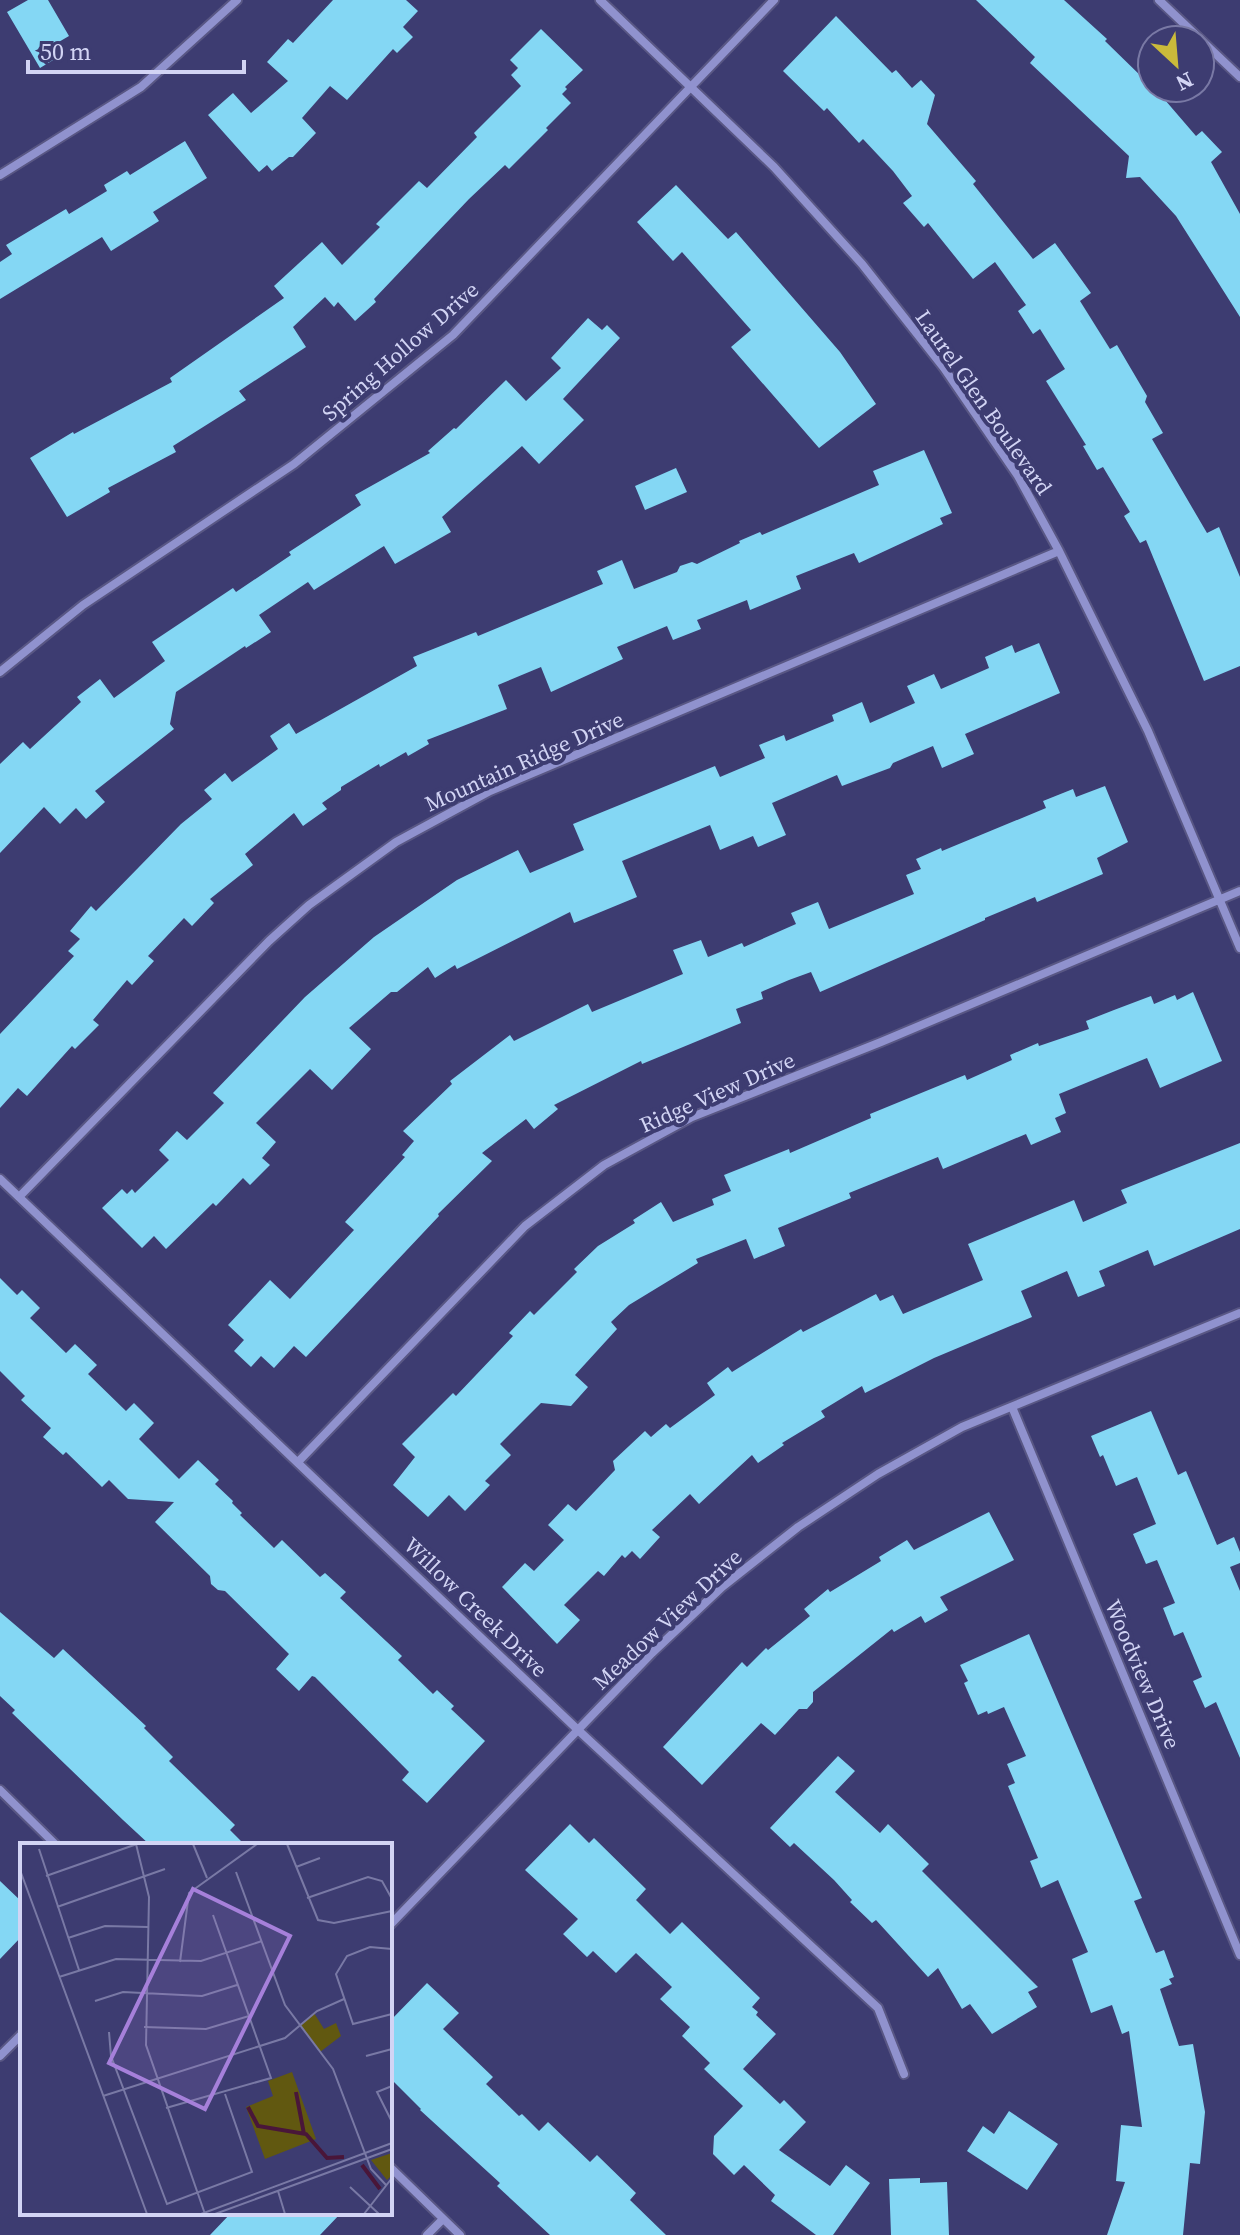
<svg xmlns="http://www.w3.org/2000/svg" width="1240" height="2235" font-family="'Source Serif 4',serif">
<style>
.building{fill:#84d7f4}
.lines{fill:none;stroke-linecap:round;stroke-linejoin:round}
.street-casing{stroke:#595784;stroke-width:12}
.street{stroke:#9092ce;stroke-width:8}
.labels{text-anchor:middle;stroke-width:8;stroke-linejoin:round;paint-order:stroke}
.street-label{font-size:22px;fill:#d2d4f4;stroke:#3d3c71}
.inset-river{fill:none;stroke:#491639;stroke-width:4}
.inset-road{fill:none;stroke:#7979a5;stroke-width:2}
.view{fill:#a680da;fill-opacity:0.15;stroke:#a680da;stroke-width:4}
.inset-edge{fill:none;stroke:#d2d4f4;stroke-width:4}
</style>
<rect width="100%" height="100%" fill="#3d3c71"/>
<path class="building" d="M28,0H48L69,36L57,43L63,54L40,68L7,12Z
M333,0H406L418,11L403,27L413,37L397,53L393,49L347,100L330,86L302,118L316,133L293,157H289L272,171L267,165L259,172L208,115L233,93L251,113L288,81L267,62L288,39L293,43Z
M976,0H1064L1107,39L1105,41L1145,80L1148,77L1152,81V88H1160L1168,97L1165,100L1196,136L1202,131L1222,152L1211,162L1240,214V317L1176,216L1140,177L1126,178L1129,156L1030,63L1035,57Z
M836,16L892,73L896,70L912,88L921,80L935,95L927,124L976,181L973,184L1033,259L1055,243L1091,293L1080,301L1110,349L1117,345L1147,396L1145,402L1163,433L1152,439L1207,533L1219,527L1240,577V666L1204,681L1146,540L1140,543L1124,516L1130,512L1103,467L1097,470L1083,446L1086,445L1046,381L1065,369L1040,329L1033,334L1018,311L1026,305L995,262L973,279L928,223L924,227L903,203L912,196L893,171L863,139L859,143L827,108L824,111L783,71Z
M541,29L583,70L565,87L567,89L562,94L571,103L546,128L548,130L509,169L505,165L469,199L374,299L376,302L355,321L338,302L334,307L325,297L293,327L306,347L239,391L246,400L173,446L176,452L108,488L110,492L67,517L30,458L73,432L74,434L172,382L170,378L284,298L274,286L322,242L342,265L380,227L376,224L419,181L427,188L477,137L474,133L521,86L511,75L518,68L510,60Z
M185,141L207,178L153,212L159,221L111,251L102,237L0,299V262L12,254L6,245L66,209L69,214L107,191L104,185L127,171L130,175Z
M676,185L728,239L736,232L840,352L876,404L819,448L731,347L751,330L682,252L673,261L637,222Z
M588,318L602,330L607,325L620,338L563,399L584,420L539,464L522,446L442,517L451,532L395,564L384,546L314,590L308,582L259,615L271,632L246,648L245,646L176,692L170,724L174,729L95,791L105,802L86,819L76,808L60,824L44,807L0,853V764L23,742L30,749L81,702L77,697L100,679L114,698L165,661L152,642L233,588L236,592L291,555L289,552L361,505L355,495L430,453L428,451L454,428L456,429L506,380L526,401L561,368L551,358Z
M924,450L952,513L940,518L943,524L859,563L854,553L796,576L801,589L750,610L747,600L697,620L701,629L673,640L667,626L617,647L623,659L551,692L541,667L498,685L507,709L427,740L429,744L408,756L406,752L380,767L379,764L341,787V790L322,803L327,809L303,826L294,813L245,854L253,865L210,899L214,903L192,926L184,918L148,956L154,961L132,985L127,980L93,1020L99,1025L75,1049L72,1046L27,1096L18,1088L0,1108V1034L74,956L68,951L80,939L70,931L91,906L96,911L181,824L212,799L204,790L225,773L232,782L278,749L270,736L289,723L296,734L417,666L413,657L476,632L478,636L603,584L597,571L622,560L634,589L677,572L680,566L692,562L697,564L740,543L739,541L760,532L762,535L879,485L873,471Z
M676,468L687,492L645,510L635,486Z
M1039,643L1060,693L965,734L974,754L942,768L933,746L893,763L890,768L842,786L837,775L772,803L786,835L758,847L753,836L720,850L710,825L622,861L637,897L574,923L570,912L457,969L455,965L435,978L428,967L397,992H391L349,1028L371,1049L332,1090L310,1069L256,1123L276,1142L262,1158L270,1165L250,1185L243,1178L216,1206L213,1203L166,1249L154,1236L142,1248L102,1208L122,1189L127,1194L132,1189L135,1193L169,1160L159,1150L177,1131L187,1140L224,1103L213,1093L305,997L374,937L457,880L518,850L530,873L584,850L573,824L715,766L720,777L765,758L759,745L784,735L786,741L834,721L832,715L862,702L870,723L915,703L907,686L934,674L941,689L989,668L985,657L1012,645L1015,653Z
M1105,786L1128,842L1097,858L1103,874L1037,902L1035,897L985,918V920L820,992L811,972L789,980L761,992L763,999L736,1009L741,1023L642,1064L641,1061L554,1105L558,1109L534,1129L526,1119L482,1153L492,1161L438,1214L439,1216L306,1357L294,1346L274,1368L261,1356L251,1367L234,1351L244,1340L228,1325L270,1280L290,1299L354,1230L345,1222L405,1157L402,1155L414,1141L403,1131L452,1084L450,1081L510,1035L514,1041L588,1004L592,1012L683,974L673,950L701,940L708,957L742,943L744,947L796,924L791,913L818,902L829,929L914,894L906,875L921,869L916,859L941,848L942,851L1046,808L1043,801L1073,789L1076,797Z
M1193,992L1222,1061L1160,1088L1147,1058L1059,1094L1066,1113L1055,1118L1061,1132L1031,1145L1026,1134L943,1169L938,1157L849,1193L851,1198L778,1228L785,1246L754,1259L746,1239L696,1259L698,1263L629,1305L611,1322L617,1329L575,1375L588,1387L571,1406L541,1403L500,1444L511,1455L485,1481L490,1485L465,1511L449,1495L428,1517L393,1485L415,1457L402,1444L453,1393L456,1396L513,1336L509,1333L530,1311L534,1315L577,1272L574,1269L598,1246L635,1223L633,1220L661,1202L673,1222L714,1205L712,1199L731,1191L724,1175L789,1149L790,1153L871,1118L870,1114L965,1075L967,1080L1012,1060L1010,1055L1038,1043L1039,1046L1089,1029L1086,1021L1114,1010L1151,996L1154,1004L1175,995L1177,1000Z
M1240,1143V1229L1154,1266L1148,1250L1099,1271L1105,1286L1078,1297L1067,1271L1021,1291L1032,1317L934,1358L865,1393L862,1386L821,1411L825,1417L782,1443L784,1445L758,1463L752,1455L699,1504L690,1494L652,1530L660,1537L640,1559L632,1551L625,1558L622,1555L604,1576L598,1571L564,1605L580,1620L557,1644L502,1587L525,1563L534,1571L564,1540L548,1525L568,1504L576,1511L615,1470L613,1461L645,1431L651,1437L666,1424L670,1428L715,1395L707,1383L728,1367L732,1372L801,1329L803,1332L876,1294L880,1301L893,1295L903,1314L983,1280L968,1244L1074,1200L1083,1222L1127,1203L1121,1190Z
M0,1278L17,1295L22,1290L40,1308L30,1318L66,1353L75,1344L97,1365L88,1374L126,1411L134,1403L154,1423L139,1439L179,1479L198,1460L219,1480L215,1484L233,1501L232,1503L242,1513L240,1515L274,1548L282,1540L320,1577L325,1573L346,1592L340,1598L402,1656L398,1660L433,1694L437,1690L454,1706L451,1709L485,1741L427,1803L402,1780L409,1772L315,1677L312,1676L299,1691L276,1669L289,1654L225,1591L218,1590L211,1584L210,1576L155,1522L174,1502L128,1499L109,1480L102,1487L66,1452L63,1455L43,1437L51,1428L21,1400L25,1396L0,1371Z
M1151,1411L1178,1475L1186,1471L1217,1545L1234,1537L1240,1552V1563L1230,1567L1240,1591V1758L1216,1702L1205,1708L1193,1681L1202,1677L1183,1632L1174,1636L1163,1608L1175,1603L1157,1560L1146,1564L1133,1534L1156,1524L1137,1477L1116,1486L1103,1455L1100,1457L1091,1436Z
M989,1512L1014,1560L940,1597L948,1610L925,1623L921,1616L894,1632L892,1629L813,1692V1702L807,1709H799L775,1735L761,1723L702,1785L663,1747L742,1662L747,1667L766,1648L768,1650L810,1616L804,1609L828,1589L830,1592L881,1561L879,1557L907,1540L914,1550Z
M0,1612L54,1658L63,1649L146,1726L144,1728L173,1757L169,1761L235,1825L230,1830L245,1845H150L123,1820L12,1713L15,1710L0,1696Z
M1029,1634L1142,1898L1134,1901L1156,1953L1164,1950L1174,1977L1169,1979L1172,1984L1160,1989L1179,2046L1193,2044L1205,2112L1200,2164L1190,2163L1183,2235H1107L1125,2182L1116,2181L1121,2125L1142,2127L1129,2031L1122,2034L1112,2005L1091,2013L1072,1959L1088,1952L1058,1880L1041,1888L1030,1861L1038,1858L1008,1786L1015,1783L1007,1764L1026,1756L1004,1707L988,1714L987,1711L978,1715L964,1683L968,1681L960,1665Z
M838,1756L855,1771L835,1792L880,1833L888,1824L929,1864L922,1871L1038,1987L1028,1992L1037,2007L992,2034L970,2004L962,2009L938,1968L928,1977L876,1920L872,1923L850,1902L852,1900L834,1880L794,1843L790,1847L770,1828Z
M570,1824L589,1843L594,1838L646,1889L636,1900L670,1934L682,1922L760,1998L752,2007L758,2012L756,2015L776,2034L743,2069L780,2104L784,2100L806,2122L779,2150L830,2186L846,2165L870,2183L833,2235H816L771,2201L775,2195L744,2165L734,2175L713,2154L714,2136L743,2106L704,2069L710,2063L682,2036L690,2027L660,1999L672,1987L636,1953L616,1973L593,1951L587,1957L563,1934L578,1919L525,1870Z
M0,1881L22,1902V1936L0,1959Z
M427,1983L459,2013L443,2029L493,2077L486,2084L519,2116L522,2114L539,2131L548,2122L590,2162L597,2155L636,2193L630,2200L666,2235H550L497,2186L500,2183L420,2110L421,2109L390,2078V2021Z
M1009,2111L1058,2144L1027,2190L967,2151L983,2126L994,2134Z
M920,2178V2183L947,2182L949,2235H891L889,2179Z
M231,2213H341L320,2235H210Z"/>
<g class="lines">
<g class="street-casing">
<path id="street" d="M600,0L774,167L862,264L944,368L1018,476L1059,551L1148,731L1240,948
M1159,0L1240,77
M0,175L141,87L237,0
M0,672L83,605L294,464L453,335L774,0
M0,1179L578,1730L878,2008L904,2074
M19,1197L269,941L309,905L396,842L490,791L1059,551
M1012,1407L1240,1955
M298,1462L525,1226L604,1165L692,1117L881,1042L1240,891
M0,1790L56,1845
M390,1925L652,1653L722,1587L798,1527L878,1474L962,1427L1240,1313
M0,2056L22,2034
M390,2167L460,2235
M427,2235L443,2219"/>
</g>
<use href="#street" class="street"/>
</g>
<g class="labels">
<g class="street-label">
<text transform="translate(400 351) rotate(-41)" y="8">Spring Hollow Drive</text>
<text transform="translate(984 402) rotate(55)" y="8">Laurel Glen Boulevard</text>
<text transform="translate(524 761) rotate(-24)" y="8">Mountain Ridge Drive</text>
<text transform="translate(717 1092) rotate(-24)" y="8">Ridge View Drive</text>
<text transform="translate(476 1607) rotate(44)" y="8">Willow Creek Drive</text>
<text transform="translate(667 1619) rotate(-43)" y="8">Meadow View Drive</text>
<text transform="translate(1143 1674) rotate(67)" y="8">Woodview Drive</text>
</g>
</g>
<g transform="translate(20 1843)">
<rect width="372" height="372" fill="#3d3c71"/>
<path d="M294,170L304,186L316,180L321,193L300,209L280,183ZM272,229L296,296L245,316L226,264L253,253L248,238ZM372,310V332L367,337L351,317Z" fill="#615810"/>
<path class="inset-river" d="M276,249L284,291M228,264L238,283L286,291L307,315L324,314M342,322L360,346"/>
<path class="inset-road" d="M116,1L129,54L126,202L185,371M173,1L187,35M267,1L298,77L314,80L372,68M19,6L59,127M276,24L300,15M0,27L127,371M216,29L265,162L313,226L351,326L366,342M26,33L117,1M287,55L348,34L362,38L372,56M37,64L145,26M48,95L85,83L128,84M372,106L350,104L327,113L316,131L333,181L372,171M160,119L169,50L237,1M39,134L96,116L181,118L242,98M75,158L103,149L182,153L217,142M124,184L186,186L229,173M89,189L91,213L147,361L232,329L205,251M346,213L372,206M372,243L357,249L372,279M83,253L265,195L297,168L324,156M146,265L251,235L193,72M330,344L359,371M258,348L265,371M181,371L372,300M195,371L372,306M344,371L372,335"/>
<path class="view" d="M173,46L270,93L185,266L89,220Z"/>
<rect width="372" height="372" class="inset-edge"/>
</g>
<g transform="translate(1176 64) rotate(154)"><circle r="38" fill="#3d3c71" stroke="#7979a5" stroke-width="2"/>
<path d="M0-6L14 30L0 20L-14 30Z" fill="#caba3a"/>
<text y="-12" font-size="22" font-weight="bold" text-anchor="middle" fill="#d2d4f4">N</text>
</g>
<path d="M28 60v12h216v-12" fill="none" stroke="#d2d4f4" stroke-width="4"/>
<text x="40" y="60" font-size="24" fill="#d2d4f4" stroke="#3d3c71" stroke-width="6" paint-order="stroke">50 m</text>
</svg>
